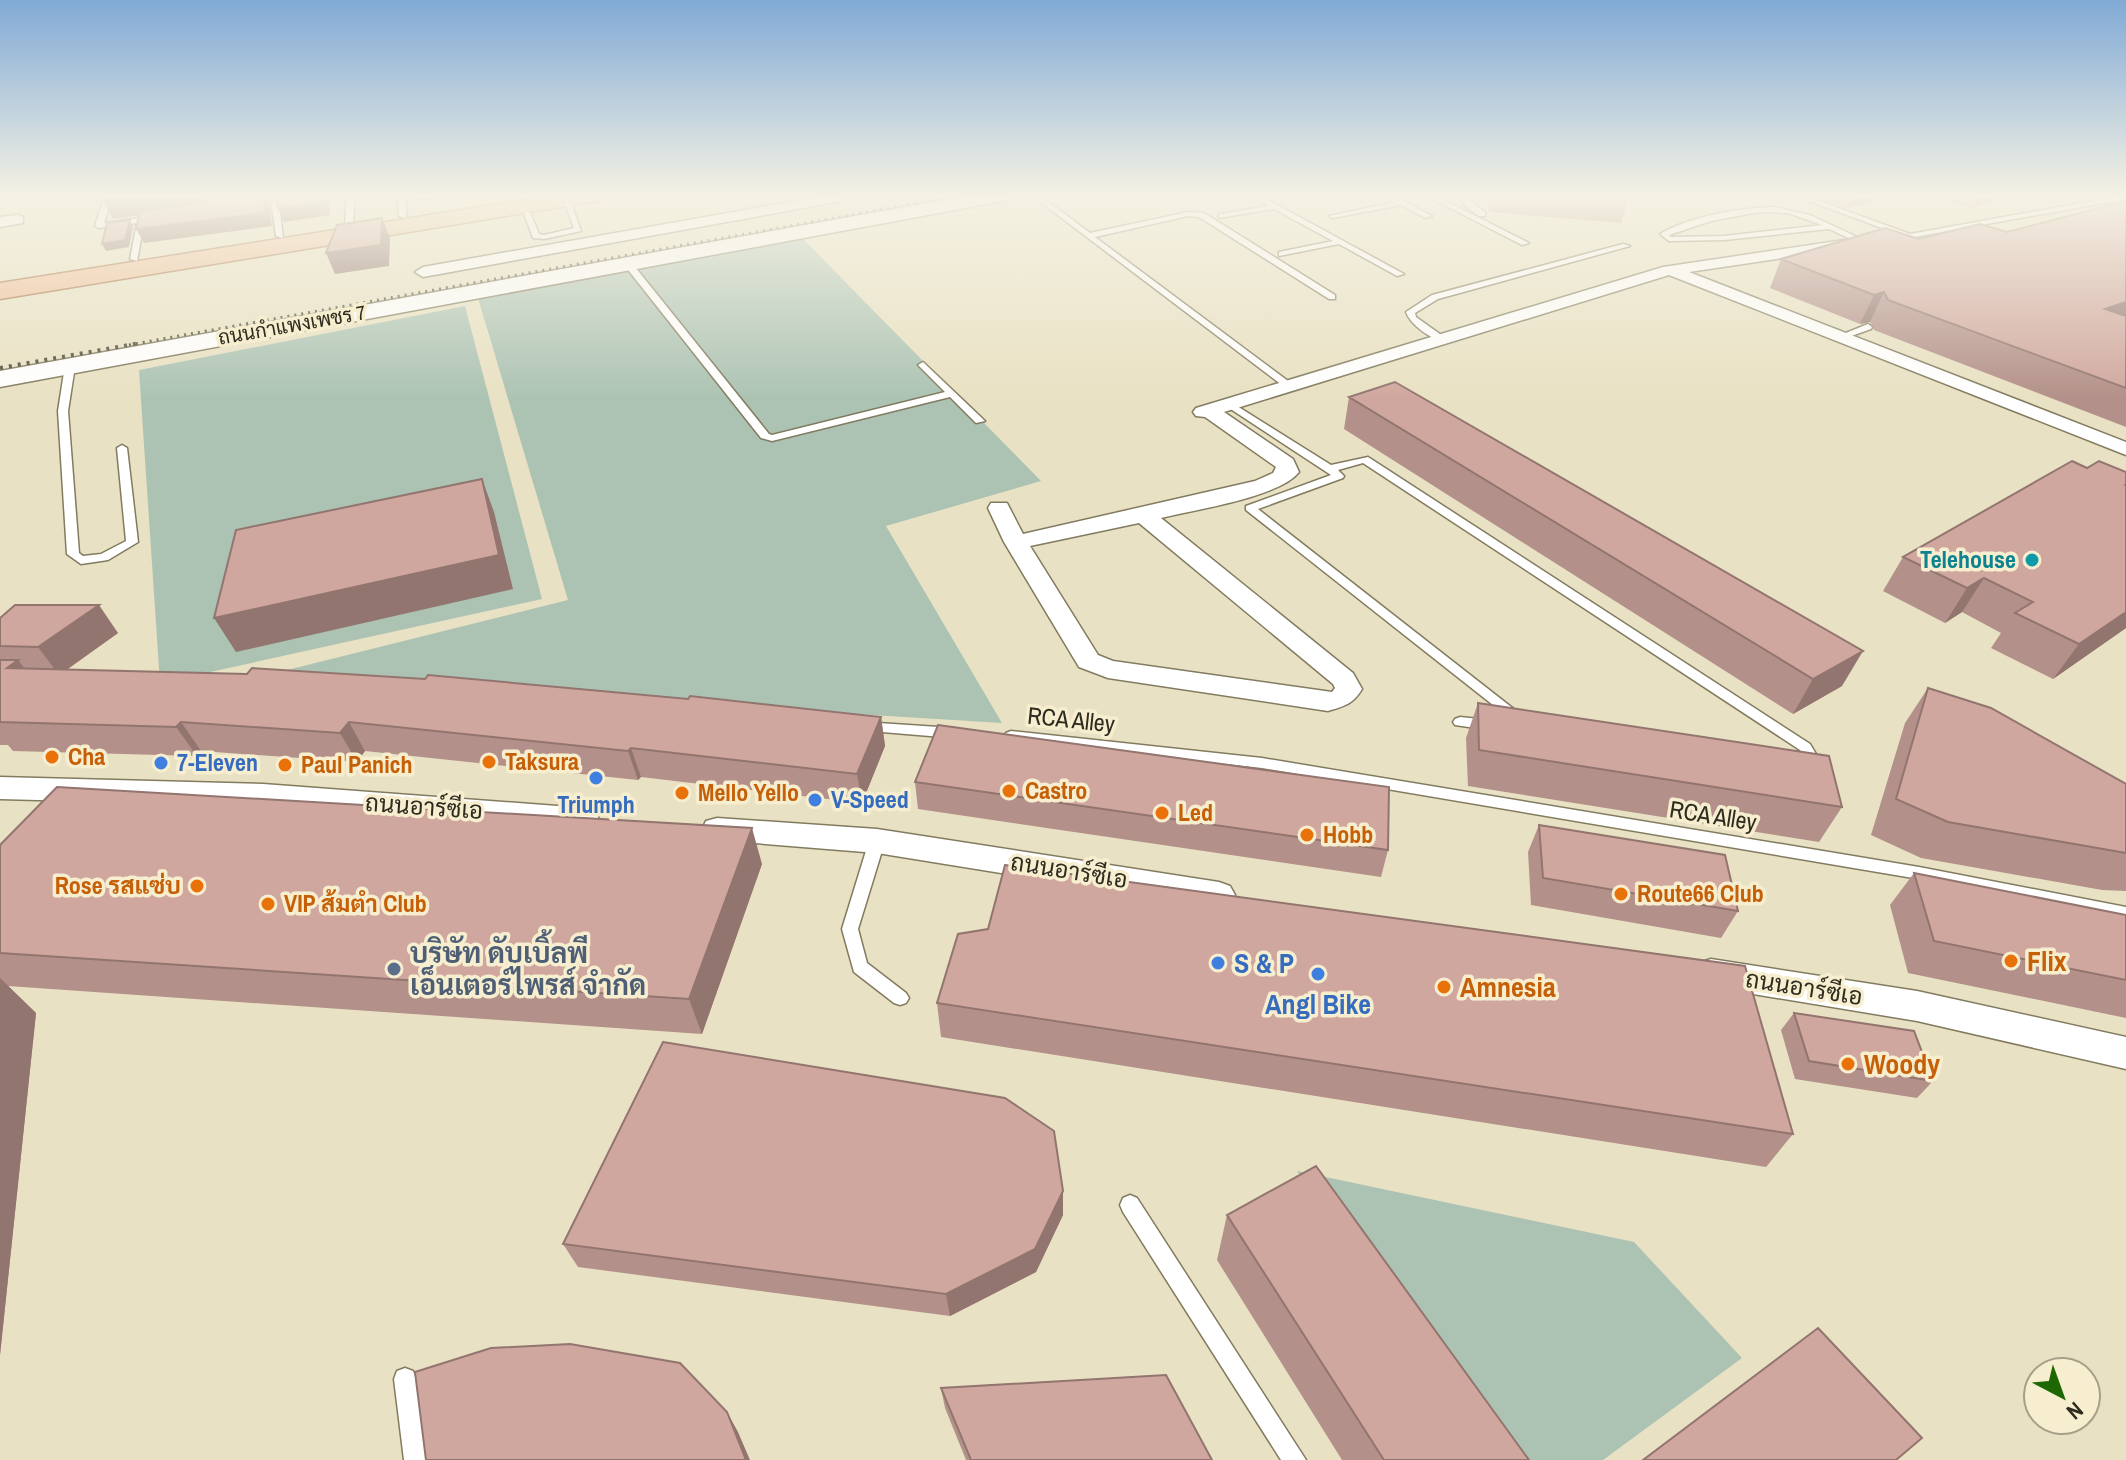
<svg xmlns="http://www.w3.org/2000/svg" width="2126" height="1460" font-family="'Archivo Narrow',Sarabun,sans-serif">
<style>
.green{fill:#acc3b4}
.lines{fill:none;stroke-linecap:round;stroke-linejoin:round}
.lane-casing{stroke:#827b5f;stroke-width:3}
.street-casing{stroke:#827b5f;stroke-width:3}
.secondary-casing{stroke:#827b5f;stroke-width:3}
.primary-casing{stroke:#a46f40;stroke-width:3}
.lane{fill:#fff;fill-rule:evenodd}
.street{fill:#fff;fill-rule:evenodd}
.secondary{fill:#fff;fill-rule:evenodd}
.primary{fill:#efbe97;fill-rule:evenodd}
.rail-far1{stroke:#4e4a3b;stroke-width:3;stroke-dasharray:2 5;stroke-linecap:butt}
.rail{stroke:#4e4a3b;stroke-width:4;stroke-dasharray:3 6;stroke-linecap:butt}
.wall{fill:#b39089}
.shaded-wall{fill:#92756f}
.building{fill:#d0a79f;stroke:#92756f;stroke-width:2}
.culture-dot{fill:#0f9aa8;stroke:#f7eed0;stroke-width:3}
.food-dot{fill:#e8710a;stroke:#f7eed0;stroke-width:3}
.shop-dot{fill:#3f7fe0;stroke:#f7eed0;stroke-width:3}
.service-dot{fill:#5c6f8a;stroke:#f7eed0;stroke-width:3}
.labels{text-anchor:middle;stroke-width:7;stroke-linejoin:round;paint-order:stroke}
.far-street-label{font-size:20px;fill:#2e2b1f;stroke:#f7eed0}
.culture-label{font-size:24px;font-weight:bold;fill:#0d838f;stroke:#f7eed0;text-anchor:end}
.street-label{font-size:24px;fill:#2e2b1f;stroke:#f7eed0}
.food-label{font-size:24px;font-weight:bold;fill:#c56008;stroke:#f7eed0;text-anchor:start}
.shop-label{font-size:24px;font-weight:bold;fill:#366cbe;stroke:#f7eed0;text-anchor:start}
.near-service-label{font-size:28px;font-weight:bold;fill:#4e5e75;stroke:#f7eed0;text-anchor:start}
.near-food-label{font-size:28px;font-weight:bold;fill:#c56008;stroke:#f7eed0;text-anchor:start}
.near-shop-label{font-size:28px;font-weight:bold;fill:#366cbe;stroke:#f7eed0;text-anchor:start}
</style>
<rect width="100%" height="100%" fill="#e9e1c3"/>
<path class="green" d="M802,238L1041,481L886,526L1002,723L259,677L568,600L478,298Z
M465,306L542,599L160,683L139,370Z
M1297,1171L1634,1242L1742,1358L1603,1460H1499Z"/>
<g class="lines">
<g class="lane-casing">
<path id="lane" d="M105,194H113L104,223L154,216L158,218L144,222L137,261L130,259L137,223L99,228L95,226Z
M270,194H278L283,238L276,236Z
M347,194H355L353,225L349,227L345,225Z
M398,194H406V218L399,216Z
M1030,194H1038L1090,233L1188,212L1204,213L1335,295V299H1329L1199,217L1188,216L1095,237L1292,384V388H1286Z
M1248,194H1257L1404,274L1397,276L1339,244L1279,256V252L1333,241L1274,209L1219,218V214H1222L1268,206Z
M1381,194H1390L1432,216L1425,218L1401,205L1333,218L1329,216L1395,202Z
M1423,194H1432L1529,243L1522,245Z
M1462,194H1470L1471,202L1485,212V216H1479L1464,205Z
M1790,194H1800L1910,234L2126,195V199L1909,238Z
M563,198L570,200L581,231L544,239L533,238L521,205H527L539,234L544,235L574,228Z
M1775,207L1810,215L1868,242L1861,244L1829,229L1724,240L1669,241L1660,234C1690,216 1740,208 1775,207ZM1759,212L1788,213L1822,225L1724,236L1671,237L1669,235L1711,221Z
M1623,244L1630,246L1438,299L1415,313L1416,317L1444,337V341C1431,340 1410,324 1406,312L1432,295Z
M628,262H631L769,434L772,435L945,392L918,365L923,362L985,421L976,423L950,397L772,441L761,438L625,266L624,264Z
M1868,324L1872,327L1871,329L1840,340L1836,337Z
M70,363L75,366L68,411L79,553L83,556L101,554L126,541L117,448L122,445L127,448L138,542L108,560L81,564L67,554L58,411L65,366Z
M1229,401L1331,465L1368,457L1810,744L1825,769L1823,773H1813L1800,750L1363,463L1338,470L1344,476L1343,478L1258,509L1524,717L1522,720H1512L1246,510V506L1331,475L1226,406V402Z
M1460,717L1489,720L1496,725L1489,730L1455,725L1453,722L1455,719Z
M863,722L954,728L961,733L954,738L858,730L856,727Z
M1011,731L1262,758L1919,867L2126,907V919L1919,879L1262,768L1006,739L1004,736L1006,733Z
M877,835L882,837L885,841L858,929L867,963L906,993L909,998L906,1003L900,1005L894,1003L854,972L842,929L869,841L872,837Z
M1130,1195L1137,1198L1306,1460H1281L1123,1212L1120,1205L1123,1198Z
M405,1368L413,1371L416,1379L428,1460H404L394,1379L397,1371Z"/>
</g>
<g class="street-casing">
<path id="street" d="M834,194H847L849,197L842,201L423,277L415,272L423,267Z
M18,215L23,217V223L0,227V217Z
M1851,239L1859,244L1857,247L1689,272L2126,442V455L1669,275L1224,412L1293,459L1299,472C1280,497 1193,510 1161,518L1353,673L1362,689C1353,704 1345,706 1328,711L1108,678L1079,667L1004,542L988,508L991,503H1007L1023,534L1255,481L1273,473L1276,467L1205,417L1196,416L1193,412L1196,408L1663,267ZM1139,523L1333,684L1335,688L1332,692L1113,661L1098,655L1030,546Z
M0,777L263,784L584,808L595,811L599,819L595,827L584,830L263,806L0,799Z
M717,818L877,829L1219,882L1230,886L1235,895L1230,904L1219,908L877,853L717,840L706,837L702,829L706,821Z
M1711,959L1917,991L2126,1037V1069L1917,1021L1711,987L1699,983L1694,973L1699,963Z"/>
</g>
<g class="secondary-casing">
<path id="secondary" d="M976,194H1019L1009,200L0,387V371Z"/>
</g>
<g class="primary-casing">
<path id="primary" d="M562,194H615L604,200L0,299V283Z"/>
</g>
<use href="#lane" class="lane"/>
<use href="#street" class="street"/>
<use href="#secondary" class="secondary"/>
<use href="#primary" class="primary"/>
<path class="rail-far1" d="M129,345L967,194"/>
<path class="rail" d="M0,368L140,343"/>
</g>
<path class="wall" d="M1488,194H1629V197L1621,223L1489,212Z
M1810,194H1897L1847,208Z
M1928,194H2032L2014,200L2006,197L1971,208Z
M2126,201V427L1874,330L1870,322L1860,324L1770,288L1781,259L1919,239L2007,232Z
M1349,397L1842,686L1793,714L1344,429Z
M2087,468L2126,472V628L2053,679L1991,648L2001,633L1962,612L1945,623L1883,591L1903,557Z
M0,618L118,633L68,669L881,717L885,746L862,803L641,777L638,780L365,751L357,762L201,751L197,756L13,751L8,745H0Z
M1928,688L2126,784V891L2102,890L1921,858L1871,835L1905,723Z
M1478,703L1842,807L1819,842L1468,786L1466,738Z
M915,782L1388,850L1381,877L918,809Z
M1539,825L1738,911L1721,938L1531,905L1528,852Z
M0,845L762,864L702,1034L8,986L36,1013L0,1355Z
M1914,873L2126,915V1018L1908,973L1890,905Z
M937,1003L1793,1134L1766,1167L941,1037Z
M1794,1013L1933,1081L1917,1098L1795,1079L1781,1030Z
M1063,1215L1036,1272L950,1316L578,1267L563,1244Z
M1227,1215L1529,1460H1342L1217,1260Z
M941,1388L1212,1460H966L945,1408Z"/>
<path class="shaded-wall" d="M100,194H202L205,200L204,206L113,219Z
M263,194H268L272,226L144,243L136,229Z
M324,194H328L330,215L284,222L278,209Z
M411,194H456V197L414,202Z
M758,194H794V195L760,200Z
M1853,194H1897L1847,208Z
M1978,194H2008L2006,197L1971,208Z
M2017,194H2032L2014,200Z
M382,218L390,238L389,266L335,274L326,253Z
M130,220L133,227L129,247L106,251L102,244Z
M1884,292L1870,322L1860,324L1874,295Z
M2126,302V325L2105,309Z
M482,479L494,512L513,589L236,652L214,618Z
M1984,578L1962,612L1945,623L1967,588Z
M99,605L118,633L59,675L38,647Z
M2126,612V628L2053,679L2079,644Z
M1863,651L1842,686L1793,714L1813,679Z
M18,660L40,689L7,668Z
M881,717L885,746L862,803L857,774Z
M181,722L201,751L197,756L176,727Z
M349,722L365,751L357,762L340,733Z
M631,748L641,777L638,780L628,751Z
M752,828L762,864L702,1034L689,999Z
M0,978L36,1013L0,1355Z
M1063,1191V1215L1036,1272L950,1316L946,1294Z
M727,1412L738,1432L750,1460H746Z"/>
<path class="building" d="M209,194H263L265,213L136,229L140,211L207,202Z
M276,194H324V201L278,209Z
M1599,194H1629V197Z
M2126,201V302L2105,309L2126,316V388L1888,300L1884,292L1874,295L1781,259L1885,228L1919,239L1980,224L2007,232Z
M382,218L381,245L326,253L337,225Z
M130,220L125,240L102,244L107,223Z
M1395,382L1863,651L1813,679L1349,397Z
M2072,461L2087,468L2099,461L2126,472V484L2125,485L2126,486V612L2079,644L2015,613L2033,602L1984,578L1967,588L1903,557Z
M482,479L499,555L214,618L236,530Z
M15,605H99L38,647L0,646V618Z
M0,660H18L7,668L247,674L252,668L425,679L428,675L688,699L690,696L881,717L857,774L631,748L628,751L349,722L340,733L181,722L176,727L0,722Z
M1928,688L1991,708L2126,784V853L1948,822L1896,799Z
M1478,703L1829,756L1842,807L1479,750Z
M938,725L1389,787L1388,850L915,782Z
M57,787L752,828L689,999L0,953V845Z
M1539,825L1725,855L1738,911L1543,878Z
M1005,865L1745,966L1793,1134L937,1003L958,934L988,929Z
M1914,873L2126,915V980L1934,941Z
M1794,1013L1914,1031L1933,1081L1809,1061Z
M663,1042L1005,1098L1054,1131L1063,1191L1035,1249L946,1294L563,1244Z
M1316,1166L1529,1460H1384L1227,1215Z
M1818,1328L1922,1438L1896,1460H1643Z
M570,1344L680,1363L727,1412L746,1460H426L415,1372L491,1348Z
M1166,1375L1212,1460H971L941,1388Z"/>
<linearGradient id="sky" x2="0" y2="1"><stop stop-color="#81aad5"/><stop offset="0.49" stop-color="#f5f2e4"/><stop offset="1" stop-color="#f5f2e4" stop-opacity="0"/></linearGradient>
<rect width="2126" height="399" fill="url(#sky)"/>
<circle class="culture-dot" cx="2032" cy="560" r="8"/>
<g class="food-dot">
<circle cx="52" cy="757" r="8"/>
<circle cx="489" cy="762" r="8"/>
<circle cx="285" cy="765" r="8"/>
<circle cx="1009" cy="791" r="8"/>
<circle cx="682" cy="793" r="8"/>
<circle cx="1162" cy="813" r="8"/>
<circle cx="1307" cy="835" r="8"/>
<circle cx="197" cy="886" r="8"/>
<circle cx="1621" cy="894" r="8"/>
<circle cx="268" cy="904" r="8"/>
<circle cx="2011" cy="961" r="8"/>
<circle cx="1444" cy="987" r="8"/>
<circle cx="1848" cy="1064" r="8"/>
</g>
<g class="shop-dot">
<circle cx="161" cy="763" r="8"/>
<circle cx="596" cy="778" r="8"/>
<circle cx="815" cy="800" r="8"/>
<circle cx="1218" cy="963" r="8"/>
<circle cx="1318" cy="974" r="8"/>
</g>
<circle class="service-dot" cx="394" cy="969" r="8"/>
<g class="labels">
<g class="far-street-label">
<text transform="translate(292 325) rotate(-10)" y="7">ถนนกำแพงเพชร 7</text>
</g>
<g class="culture-label">
<text x="2016" y="568">Telehouse</text>
</g>
<g class="street-label">
<text transform="translate(1071 720) rotate(6)" y="8">RCA Alley</text>
<text transform="translate(424 807) rotate(4)" y="8">ถนนอาร์ซีเอ</text>
<text transform="translate(1713 816) rotate(9)" y="8">RCA Alley</text>
<text transform="translate(1069 871) rotate(9)" y="8">ถนนอาร์ซีเอ</text>
<text transform="translate(1804 988) rotate(9)" y="8">ถนนอาร์ซีเอ</text>
</g>
<g class="food-label">
<text x="68" y="765">Cha</text>
<text x="505" y="770">Taksura</text>
<text x="301" y="773">Paul Panich</text>
<text x="1025" y="799">Castro</text>
<text x="698" y="801">Mello Yello</text>
<text x="1178" y="821">Led</text>
<text x="1323" y="843">Hobb</text>
<text x="181" y="894" text-anchor="end">Rose รสแซ่บ</text>
<text x="1637" y="902">Route66 Club</text>
<text x="284" y="912">VIP ส้มตำ Club</text>
</g>
<g class="shop-label">
<text x="177" y="771">7-Eleven</text>
<text x="831" y="808">V-Speed</text>
<text x="596" y="813" text-anchor="middle">Triumph</text>
</g>
<g class="near-service-label">
<text x="410" y="963">บริษัท ดับเบิ้ลพี<tspan x="410" dy="32">เอ็นเตอร์ไพรส์ จำกัด</tspan></text>
</g>
<g class="near-food-label">
<text x="2027" y="971">Flix</text>
<text x="1460" y="997">Amnesia</text>
<text x="1864" y="1074">Woody</text>
</g>
<g class="near-shop-label">
<text x="1234" y="973">S &amp; P</text>
<text x="1318" y="1014" text-anchor="middle">Angl Bike</text>
</g>
</g>
<g transform="translate(2062 1396) rotate(139)"><circle r="38" fill="#f7eed0" stroke="#a7a089" stroke-width="2"/>
<path d="M0-6L14 30L0 20L-14 30Z" fill="#1d6802"/>
<text y="-12" font-size="22" font-weight="bold" text-anchor="middle" fill="#2e2b1f">N</text>
</g>
</svg>
